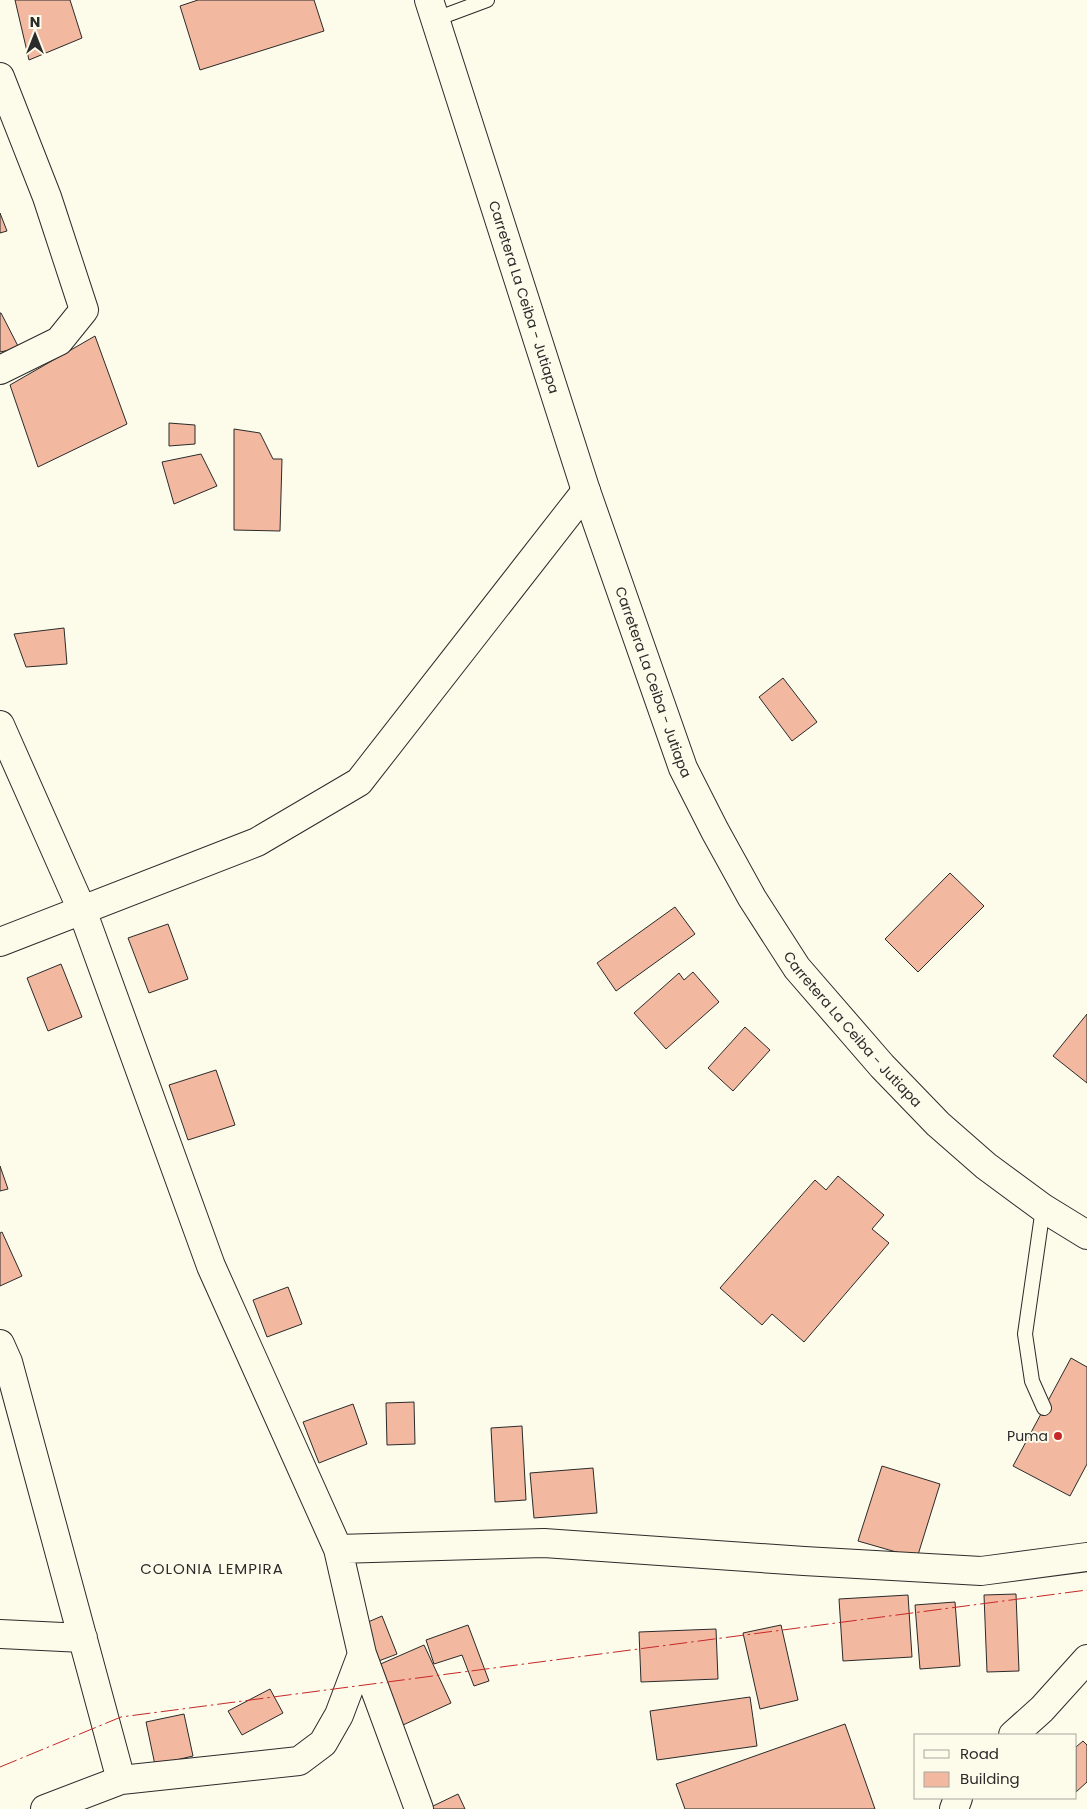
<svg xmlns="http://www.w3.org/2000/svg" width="1087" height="1809" font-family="Poppins,sans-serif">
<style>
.building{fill:#f2b8a0;stroke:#2b2b2b}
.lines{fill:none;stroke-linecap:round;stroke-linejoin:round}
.lane-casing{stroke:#2b2b2b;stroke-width:16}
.street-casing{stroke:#2b2b2b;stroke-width:30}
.primary-casing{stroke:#2b2b2b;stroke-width:30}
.lane{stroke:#fdfbea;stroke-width:14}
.street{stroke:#fdfbea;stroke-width:28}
.primary{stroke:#fdfbea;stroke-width:28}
.power{stroke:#c62828;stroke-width:1;stroke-dasharray:18 4 2.5 4;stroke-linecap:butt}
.poi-dot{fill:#c62828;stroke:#fdfbea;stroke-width:2}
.labels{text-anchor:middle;stroke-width:4;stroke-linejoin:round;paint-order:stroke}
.street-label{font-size:14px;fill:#2b2b2b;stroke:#fdfbea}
.poi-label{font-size:14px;fill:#2b2b2b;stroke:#fdfbea;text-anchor:end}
.neighbourhood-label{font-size:15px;letter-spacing:1px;fill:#2b2b2b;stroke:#fdfbea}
</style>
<rect width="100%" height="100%" fill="#fdfbea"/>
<path class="building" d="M15,0H70L82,38L29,60Z
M198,0H314L324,31L200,70L180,6Z
M0,213L7,231L0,233Z
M0,313H1L19,348L0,352Z
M95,336L127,424L38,467L10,385Z
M169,423L195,425V444L169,446Z
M234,429L260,433L273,459H282L280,531L234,530Z
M201,454L217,486L174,504L162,462Z
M64,628L67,664L26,667L14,634Z
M783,678L817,722L792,741L759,697Z
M950,873L984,906L918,972L885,939Z
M675,907L695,934L616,991L597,963Z
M168,924L188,979L149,993L128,938Z
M61,964L82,1017L48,1031L27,978Z
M693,972L719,1002L666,1049L634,1013L679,973L684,980Z
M1087,1014V1083L1053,1056Z
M745,1027L770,1050L733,1091L708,1068Z
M216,1070L235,1125L188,1140L169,1085Z
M0,1166L8,1189L0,1191Z
M838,1176L884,1215L872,1229L889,1243L804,1342L772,1314L762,1325L720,1288L815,1180L826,1190Z
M2,1232L22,1276L0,1286V1233Z
M288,1287L302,1324L267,1337L253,1300Z
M1071,1358L1087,1367V1464L1070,1496L1013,1466Z
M414,1402L415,1444L387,1445L386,1403Z
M353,1404L367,1444L319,1463L303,1422Z
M522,1426L526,1500L495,1502L491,1428Z
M882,1466L940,1484L917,1558L858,1541Z
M593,1468L597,1513L534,1518L530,1473Z
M1016,1594L1019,1671L987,1672L984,1595Z
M908,1595L912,1657L843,1661L839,1599Z
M955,1602L960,1666L920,1669L915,1605Z
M382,1616L397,1654L376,1662L361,1625Z
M468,1625L489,1681L474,1686L462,1655L434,1664L426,1640Z
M781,1625L798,1700L760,1709L743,1633Z
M716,1629L718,1679L641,1682L639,1632Z
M424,1645L451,1703L403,1725L376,1666Z
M270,1689L283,1713L242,1735L228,1711Z
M750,1697L757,1746L657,1760L650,1711Z
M184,1714L193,1756L155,1765L146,1722Z
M845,1724L875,1809H685L676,1784Z
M1083,1741L1087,1745V1782L1076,1792V1747Z
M458,1794L465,1809H432L431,1807Z"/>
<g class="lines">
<g class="lane-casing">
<path id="lane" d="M436,19L487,0
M1043,1208L1025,1334L1032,1381L1044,1408"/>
</g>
<g class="street-casing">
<path id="street" d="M0,77L47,197L84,310L59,341L0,370
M0,725L82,910L211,1266L338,1549L362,1654L419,1809
M0,942L257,842L359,782L586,491
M0,1344L8,1362L121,1780
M338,1549L544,1543L804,1561L981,1571L1087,1557
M0,1634L83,1638
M1013,1735L1042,1709L1087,1659
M45,1809L121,1780L299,1761L323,1743L339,1715L362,1654
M954,1809L958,1798"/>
</g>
<g class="primary-casing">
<g id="primary">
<path id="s1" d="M429,0L586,491L683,768L715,831L752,898L797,968L882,1066L938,1124L986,1166L1043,1208L1087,1235"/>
</g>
</g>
<use href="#lane" class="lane"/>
<use href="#street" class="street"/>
<use href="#primary" class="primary"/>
<path class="power" d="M0,1767L121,1717L1087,1590"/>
</g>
<circle class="poi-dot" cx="1058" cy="1436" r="5"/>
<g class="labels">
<g class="street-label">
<text dy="5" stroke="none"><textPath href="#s1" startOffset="312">Carretera La Ceiba - Jutiapa</textPath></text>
<text dy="5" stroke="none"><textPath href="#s1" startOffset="718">Carretera La Ceiba - Jutiapa</textPath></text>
<text dy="5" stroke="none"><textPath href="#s1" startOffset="1122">Carretera La Ceiba - Jutiapa</textPath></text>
</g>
<g class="poi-label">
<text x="1048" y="1441">Puma</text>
</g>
<g class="neighbourhood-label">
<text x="212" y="1574">COLONIA LEMPIRA</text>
</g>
</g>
<rect x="914" y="1734" width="162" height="65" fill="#fdfbea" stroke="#a9a89e"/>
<rect x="924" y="1750" width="25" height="8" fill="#fdfbea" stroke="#a9a89e"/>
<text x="960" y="1759" font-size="15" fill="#2b2b2b">Road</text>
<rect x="924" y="1772" width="25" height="15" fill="#f2b8a0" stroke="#a9a89e"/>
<text x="960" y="1784" font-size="15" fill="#2b2b2b">Building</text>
<g transform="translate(35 35)" stroke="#fdfbea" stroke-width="4" paint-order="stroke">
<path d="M0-4L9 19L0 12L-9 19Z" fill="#2b2b2b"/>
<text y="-8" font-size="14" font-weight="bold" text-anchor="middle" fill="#2b2b2b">N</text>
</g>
</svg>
